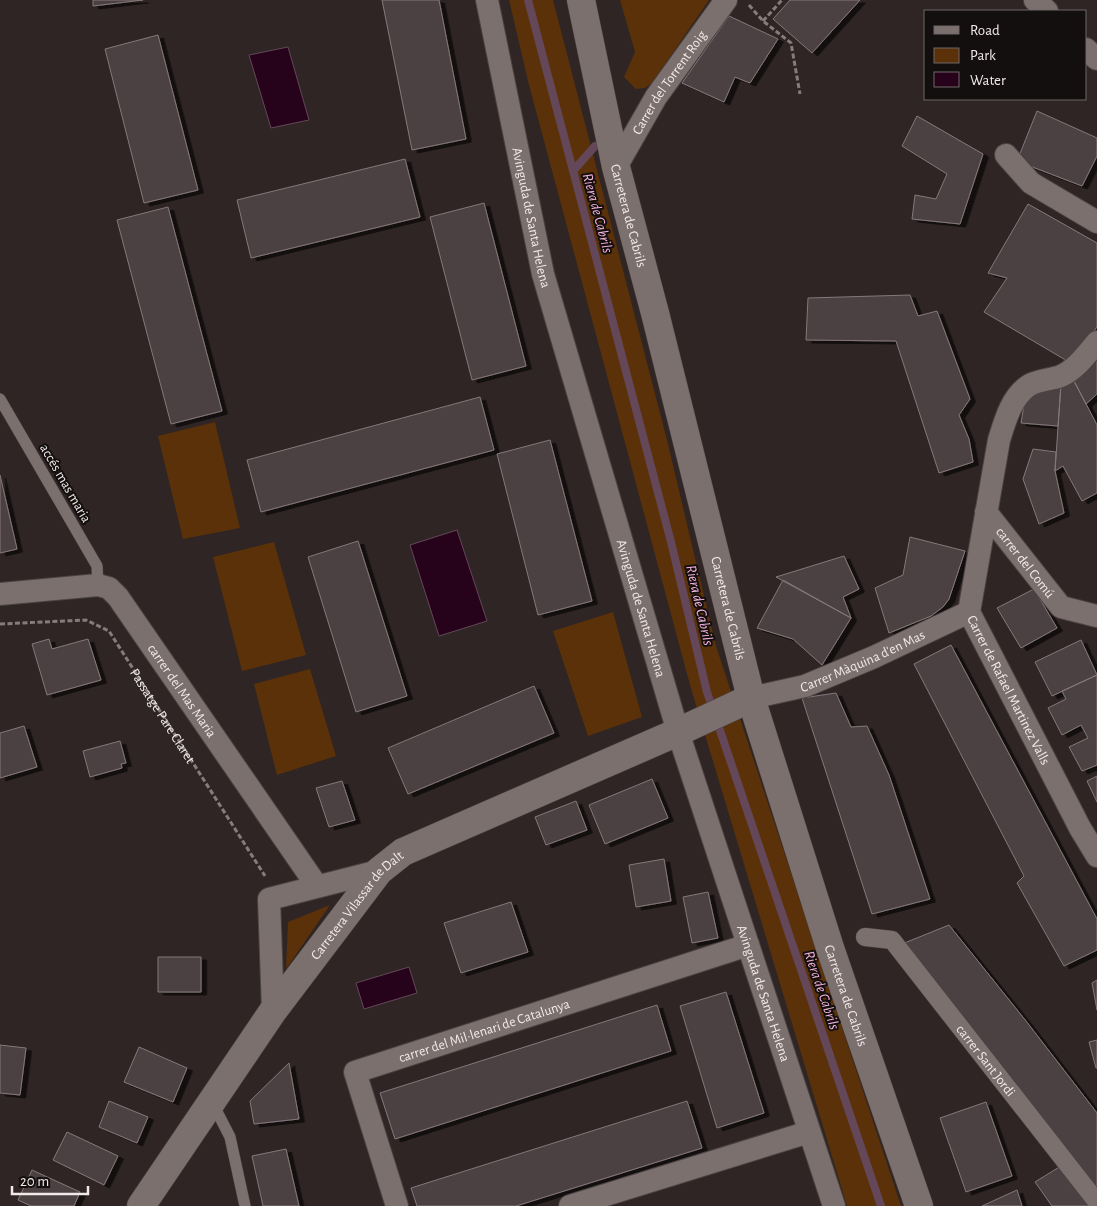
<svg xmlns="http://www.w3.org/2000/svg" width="1097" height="1206" font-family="'Alegreya Sans',sans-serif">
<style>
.green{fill:#5a3108}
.water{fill:#27021b;stroke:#644859}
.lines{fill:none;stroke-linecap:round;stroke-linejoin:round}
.stream{stroke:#644859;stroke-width:8}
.building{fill:#4b4043;stroke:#85787b;filter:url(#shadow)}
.service-casing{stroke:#4b4343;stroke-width:12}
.pedestrian-casing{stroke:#4b4343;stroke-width:19}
.minor-casing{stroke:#4b4343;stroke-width:24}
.tertiary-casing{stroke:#4b4343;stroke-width:29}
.path{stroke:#857c7b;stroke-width:3;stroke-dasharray:5 2.5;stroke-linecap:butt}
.service{stroke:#7c706f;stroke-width:11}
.pedestrian{stroke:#7c706f;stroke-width:18}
.minor{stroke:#7c706f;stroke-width:22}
.tertiary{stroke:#7c706f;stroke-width:28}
.labels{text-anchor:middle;stroke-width:4;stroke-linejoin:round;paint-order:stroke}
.street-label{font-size:14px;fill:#f1eae9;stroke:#140f0f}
.water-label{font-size:15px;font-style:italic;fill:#f6b3db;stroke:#140f0f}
</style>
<defs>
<filter id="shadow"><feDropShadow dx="5.5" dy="3" stdDeviation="0" flood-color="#0009"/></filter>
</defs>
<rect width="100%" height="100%" fill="#2f2524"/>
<path class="green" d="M509,0H553L667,440L716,646L901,1206H847L690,685L529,85Z
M620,0H709L652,83L645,88L636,89L624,77L635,52Z
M215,422L240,528L183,539L158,436Z
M274,542L306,655L242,671L213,557Z
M613,612L642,717L588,736L553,631Z
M310,669L336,756L277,775L254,684Z
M330,905L286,969L288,922Z"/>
<path class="water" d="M288,47L309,120L271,128L249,55Z
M457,530L487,621L439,636L410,545Z
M409,967L417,993L364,1009L356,983Z"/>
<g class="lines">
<path class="stream" d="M528,0L671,542L707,692L881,1206
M573,171L595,146"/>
</g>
<path class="building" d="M93,0H143L93,6Z
M382,0H439L466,139L412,150Z
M790,0H860L812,53L773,19Z
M729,16L778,39L750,83L735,77L724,102L682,83Z
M158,35L198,190L144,203L105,49Z
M1037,111L1097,138V156L1082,186L1017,161Z
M917,116L983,154L960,224L912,219L915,195L936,199L947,174L902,146Z
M405,159L420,217L251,258L237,200Z
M484,203L526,366L472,380L430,217Z
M1028,204L1097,243V327L1069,362L984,312L1007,278L988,273Z
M168,207L222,411L171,424L117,220Z
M910,295L918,316L937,311L970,399L959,415L969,439L973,462L939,473L896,341L806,340L808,298Z
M1097,355V394L1086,404L1073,379Z
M1073,379L1097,425V493L1082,501L1063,466L1055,471L1061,384Z
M1061,384L1058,426L1021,423L1025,399Z
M480,397L494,450L261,512L247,460Z
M550,440L592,601L538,615L497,454Z
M1033,449L1056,452L1055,471L1064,513L1039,524L1023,479Z
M0,475L17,549L0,553Z
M910,537L965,551L949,599L943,607L931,616L889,633L875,588L903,575Z
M358,541L407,696L356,712L308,557Z
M844,556L859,589L843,597L851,618L776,577Z
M783,580L851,618L822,665L793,639L757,628Z
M1034,589L1057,628L1021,648L997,608Z
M49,639L52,649L88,639L101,680L47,695L32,644Z
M1081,640L1097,675L1052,696L1035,662Z
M951,645L1097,919V950L1064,966L1017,883L1024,876L914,664Z
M1097,675V765L1082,771L1069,747L1088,738L1081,725L1062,735L1048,708L1066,699L1062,691Z
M534,686L554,733L408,794L388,748Z
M836,693L851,727L867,726L889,775L930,899L872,914L802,698Z
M24,726L37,767L0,778V733Z
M120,741L126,763L121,764L122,768L90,777L83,751Z
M1097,776V802L1087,781Z
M652,779L668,818L605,844L589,805Z
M342,781L355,820L329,827L316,788Z
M576,801L587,830L546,845L535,817Z
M664,859L671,901L636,907L629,865Z
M708,892L718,938L692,943L683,897Z
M511,902L528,952L461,973L444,923Z
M949,925L1026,1021L1097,1113V1193L902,944Z
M158,957H201V992H158Z
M1097,980V1010L1092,983Z
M726,992L764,1113L717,1128L680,1006Z
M657,1005L671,1051L395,1139L380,1093Z
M1097,1040V1068H1096L1089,1042Z
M0,1045L26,1048L20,1095L0,1093Z
M139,1047L187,1068L173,1102L124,1082Z
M289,1063L299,1119L254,1124L250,1101Z
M109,1101L148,1117L137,1143L99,1127Z
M687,1101L702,1148L516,1206H417L411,1188Z
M986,1102L1012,1176L966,1192L940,1118Z
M67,1132L118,1156L104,1185L53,1160Z
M286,1149L299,1206H263L252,1156Z
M1061,1166L1094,1206H1052L1035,1182Z
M32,1170L80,1192L74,1206H31L18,1200Z
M1017,1190L1022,1206H982Z"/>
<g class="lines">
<g class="service-casing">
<path id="service" d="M0,399L97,566L98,585
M212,1102L230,1137L245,1206"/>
</g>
<g class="pedestrian-casing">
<g id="pedestrian">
<path id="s2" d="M865,937L892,940L1097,1202"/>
</g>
</g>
<g class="minor-casing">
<g id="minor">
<path id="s3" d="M487,0L543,274L678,732L834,1206"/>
<path d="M1035,0L1047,11"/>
<path d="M1086,49L1097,59"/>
<path d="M1006,155L1031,183L1097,222"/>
<path id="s4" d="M616,167L656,97L726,0"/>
<path id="s5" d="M1097,342C1086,355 1076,369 1061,376C1051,380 1036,380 1028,386C1011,398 1005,421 999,440L969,612L1080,828L1097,856"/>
<path id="s6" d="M986,512L1061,607L1097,616"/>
<path id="s7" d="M0,594L98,585L109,588L118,597L317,886"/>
<path id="s8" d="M751,698L805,686L874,657L969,612"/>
<path d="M273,1011L269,899L379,871"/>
<path id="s9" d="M397,1206L355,1072L748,945"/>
<path d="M570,1206L809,1132"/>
</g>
</g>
<g class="tertiary-casing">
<g id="tertiary">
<path id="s10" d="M581,0L616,167L655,313L751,698L830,948L919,1206"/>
<path id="s11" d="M141,1206L273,1011L379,871L403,852L678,732L751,698"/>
</g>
</g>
<g class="path">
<path d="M749,5L763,21L791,43L800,94"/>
<path d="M763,21L782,0"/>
<path id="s1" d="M0,624L86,620L109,631L265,876"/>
</g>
<use href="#service" class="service"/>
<use href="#pedestrian" class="pedestrian"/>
<use href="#minor" class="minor"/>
<use href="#tertiary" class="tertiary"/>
</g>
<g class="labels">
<g class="street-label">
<text dy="5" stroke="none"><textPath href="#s4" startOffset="100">Carrer del Torrent Roig</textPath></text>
<text dy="5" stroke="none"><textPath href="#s10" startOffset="221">Carretera de Cabrils</textPath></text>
<text dy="5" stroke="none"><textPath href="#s3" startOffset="222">Avinguda de Santa Helena</textPath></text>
<text transform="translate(66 483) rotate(60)" y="5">accés mas maria</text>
<text dy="5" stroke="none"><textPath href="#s6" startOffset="64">carrer del Comú</textPath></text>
<text dy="5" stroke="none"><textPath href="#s3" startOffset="628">Avinguda de Santa Helena</textPath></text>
<text dy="5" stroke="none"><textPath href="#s10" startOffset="626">Carretera de Cabrils</textPath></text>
<text dy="5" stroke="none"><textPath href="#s8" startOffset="118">Carrer Màquina d'en Mas</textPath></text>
<text dy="5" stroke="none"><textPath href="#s5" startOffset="409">Carrer de Rafael Martinez Valls</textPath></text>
<text dy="5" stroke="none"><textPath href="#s7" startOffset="236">carrer del Mas Maria</textPath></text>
<text dy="5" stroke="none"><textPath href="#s1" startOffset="212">Passatge Pare Claret</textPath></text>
<text dy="5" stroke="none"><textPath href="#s11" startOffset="371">Carretera Vilassar de Dalt</textPath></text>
<text dy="5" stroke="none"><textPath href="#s3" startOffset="1032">Avinguda de Santa Helena</textPath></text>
<text dy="5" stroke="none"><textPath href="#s10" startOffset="1031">Carretera de Cabrils</textPath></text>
<text dy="5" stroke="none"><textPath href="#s9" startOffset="276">carrer del Mil·lenari de Catalunya</textPath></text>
<text dy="5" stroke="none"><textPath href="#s2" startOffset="180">carrer Sant Jordi</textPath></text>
</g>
<g class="water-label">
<text transform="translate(598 213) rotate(75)" y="5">Riera de Cabrils</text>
<text transform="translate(700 605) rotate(77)" y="5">Riera de Cabrils</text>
<text transform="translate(822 990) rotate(71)" y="5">Riera de Cabrils</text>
</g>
</g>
<rect x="924" y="10" width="162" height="90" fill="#140f0f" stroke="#6c6766"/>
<rect x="934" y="26" width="25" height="8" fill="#7c706f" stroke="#6c6766"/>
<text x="970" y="35" font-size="15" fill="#f1eae9">Road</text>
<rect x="934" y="48" width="25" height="15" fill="#5a3108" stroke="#6c6766"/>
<text x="970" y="60" font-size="15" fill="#f1eae9">Park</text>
<rect x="934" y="72" width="25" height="15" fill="#27021b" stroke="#6c6766"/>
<text x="970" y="85" font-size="15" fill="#f1eae9">Water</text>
<path d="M12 1186v8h76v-8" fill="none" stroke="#f1eae9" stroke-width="2.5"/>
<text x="20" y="1186" font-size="15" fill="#f1eae9" stroke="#140f0f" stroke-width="4" paint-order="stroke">20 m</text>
</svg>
